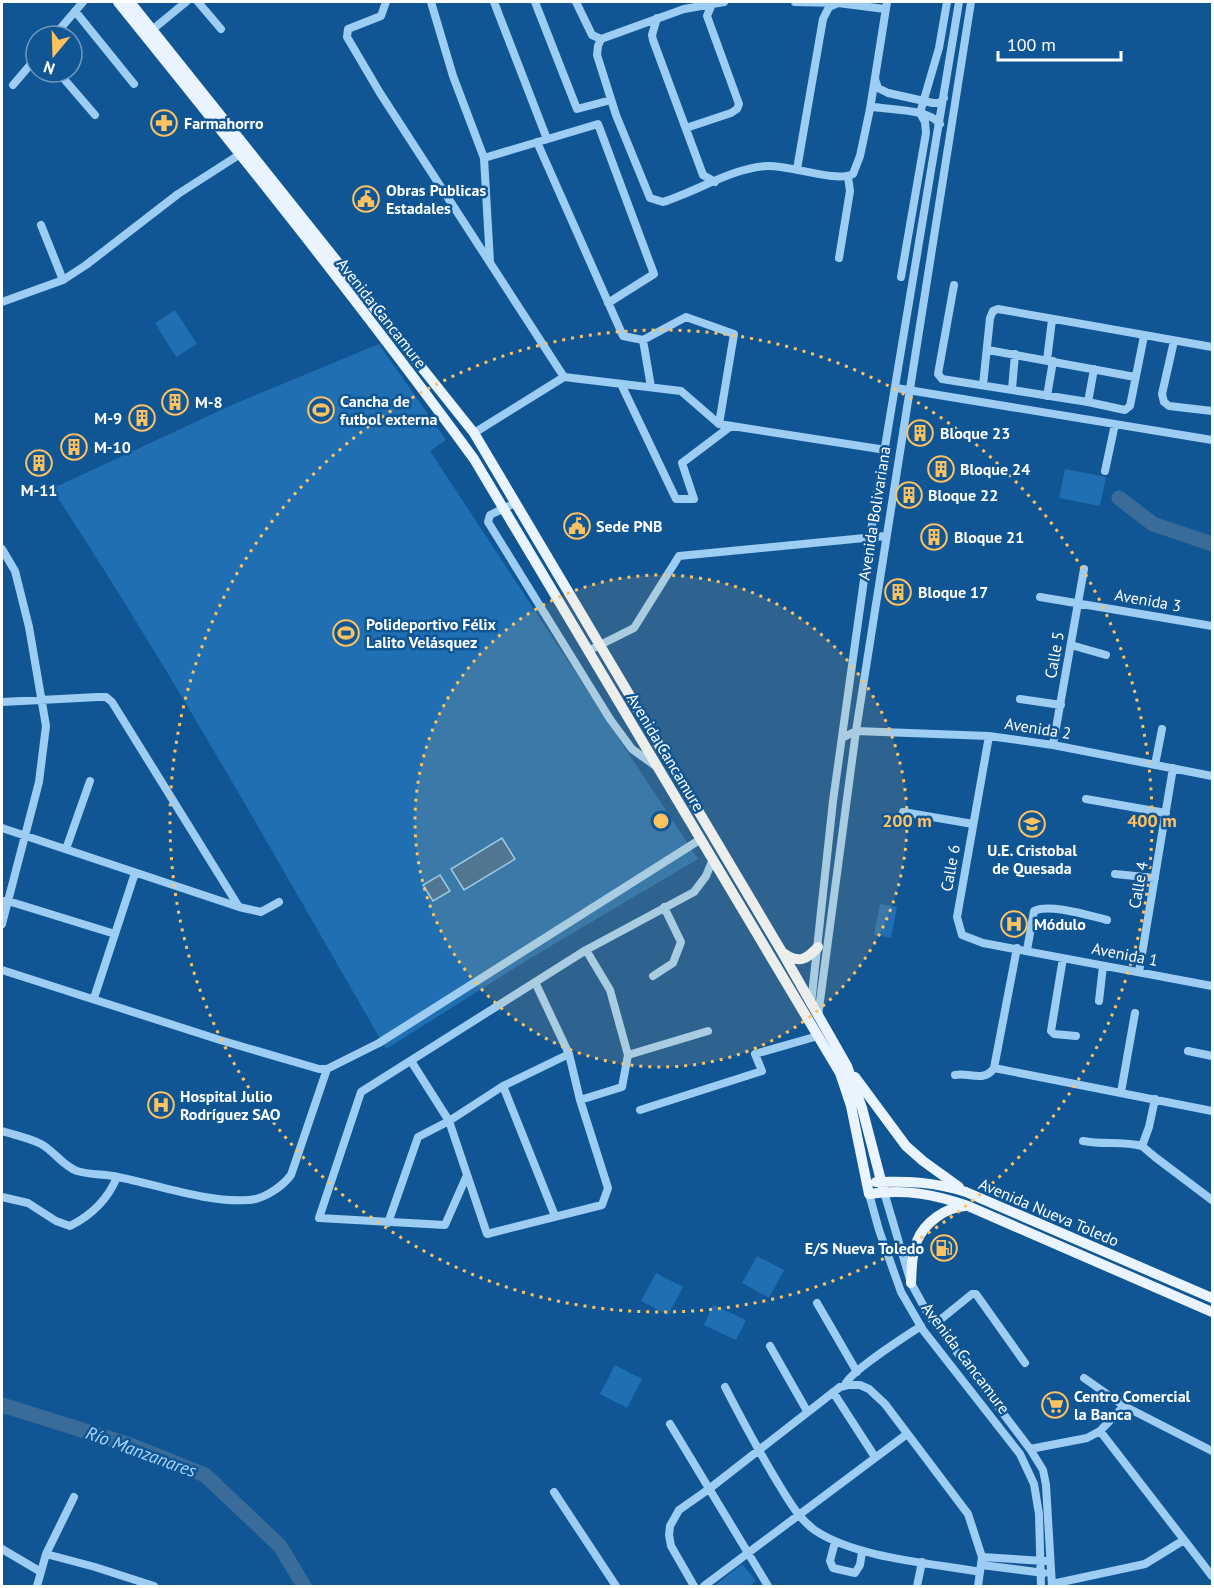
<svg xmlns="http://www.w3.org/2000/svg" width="1214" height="1588" font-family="'PT Sans',sans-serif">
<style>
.green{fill:#1f6fb2}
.water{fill:#3a6c99;stroke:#8fc9f7;stroke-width:1.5}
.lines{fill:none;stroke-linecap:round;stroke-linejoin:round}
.river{stroke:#3a6c99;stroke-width:15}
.minor{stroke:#9ecdf3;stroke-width:8}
.major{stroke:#eaf4ff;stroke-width:10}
.ring{fill:none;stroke:#ffc260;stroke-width:3;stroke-dasharray:3 6}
.labels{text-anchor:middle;stroke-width:5;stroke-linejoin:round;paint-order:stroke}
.poi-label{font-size:16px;font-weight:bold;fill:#fff;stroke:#105694;text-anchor:start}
.street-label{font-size:16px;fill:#fff;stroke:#105694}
.water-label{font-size:18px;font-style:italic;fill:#aad6fa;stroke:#105694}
.centre{fill:#ffc260;stroke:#105694;stroke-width:3}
.ring-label{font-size:18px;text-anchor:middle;font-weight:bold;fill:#ffc260;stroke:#105694;stroke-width:5;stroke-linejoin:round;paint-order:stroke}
</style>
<rect width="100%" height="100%" fill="#105694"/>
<path class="green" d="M175,310L197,344L176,357L155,323Z
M379,344L446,440L430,451L698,859L534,956L386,1049C277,860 170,668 50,486L60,485L234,404Z
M1065,469L1106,477L1100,506L1059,498Z
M880,904L897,907L891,938L874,935Z
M757,1256L784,1270L769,1298L742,1283Z
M656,1273L683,1287L668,1315L641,1301Z
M713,1305L746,1320L736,1340L704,1325Z
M615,1365L642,1379L627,1408L600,1394Z
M742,1564L756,1581L749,1586H714Z"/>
<path class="water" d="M502,838L515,859L464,890L451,869Z
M440,875L450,891L433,901L423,885Z"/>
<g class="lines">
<path class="river" d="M1119,498L1153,524L1212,544
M2,1405L130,1445L205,1475L280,1546L304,1586"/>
<path class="minor" d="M198,2L221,29
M386,2L381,16L348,29L347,37L380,93L564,377
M431,2L453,76L484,158L490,262
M494,2L547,139
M535,2L577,109L611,100
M576,2L592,35L601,39L684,9L724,2
M795,2L838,3L885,9
M75,11L134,84
M657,18L652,35L653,40L703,175L715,182
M152,30L186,2
M54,36L83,2
M601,39L598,46L597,55L616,115L650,198L663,202C695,192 735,167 767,166C791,165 836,183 853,174L860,156L870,109L887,2
M58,72L95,115
M875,79L878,88L888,93L933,103H940L944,98
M13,85L36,58
M870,109L874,107C892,110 928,109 940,124
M920,113L939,48L947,2
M686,128L731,113L737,109L739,104L707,16L712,4
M537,142L623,336L643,340L686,317L734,334L719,424
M484,158L598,124L654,274L608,303
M797,169L823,19L829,7L838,3
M41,225L63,280
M839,258L850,191L848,177
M901,277L926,133L925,122L920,113
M954,285L938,374L942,379L1088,402L1125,410L1130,406L1144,336
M2,302L63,280L86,265L178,194L245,151
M643,340L651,387
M1174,341L1162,394L1164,402L1169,406L1212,411
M988,350L1135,377
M1047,360L1052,320
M621,384L676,499H694L682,463L731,426
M983,385L990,318L993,311L998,309L1212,347
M896,388L1212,440
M1012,389L1015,354
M1047,396L1053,361
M1088,402L1094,369
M474,433L564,377L681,391L719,424L886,450
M1105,471L1115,424
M515,503L490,515L488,522L610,719L632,749L657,767
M2,549L15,571L29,627L46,726L39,782L2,924
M1040,597L1212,626
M1071,645L1106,655
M588,651L634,628L679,556L885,536
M1020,699L1061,705
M2,702L98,697H106L112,702L239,907
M989,736L957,917L962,935L983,943L1212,986
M842,738L856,731L989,736L1053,745L1212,776
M1053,745L1084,569
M1155,765L1162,729
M1086,799L1166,813
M903,812L973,824
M2,828L239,907L261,912L279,902
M66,849L90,781
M1115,874L1155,878
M2,901H8L115,934
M1027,950L1034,911C1049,903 1090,916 1107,920
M1063,958L1051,1031L1054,1034L1076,1036
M2,970L220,1040L319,1069H327L379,1043L701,839
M1139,972L1173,768
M653,976L673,963L681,942L664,907
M94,998L135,873
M1099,1001L1103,966
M811,1004L833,801L870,537L959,2
M818,1016L856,731L971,2
M1188,1051L1212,1056
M628,1055L708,1031
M411,1061L449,1121L487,1234L602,1205L608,1188L580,1100L569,1054L535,982
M994,1068L1212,1111
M955,1075C969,1072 984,1083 994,1068L1017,948
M503,1086L555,1216
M1121,1092L1135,1013
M1155,1099L1149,1127L1142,1146L1155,1157L1212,1200
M580,1100L622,1087L628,1055L610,990L586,950
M640,1110L762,1071L755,1054L818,1036
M2,1131C14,1135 29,1138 41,1144C54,1151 63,1166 77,1171C90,1175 105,1174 118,1177C159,1185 207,1203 249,1200C264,1199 282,1187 291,1175L327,1069
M1083,1141C1103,1145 1122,1141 1142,1146
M467,1175L445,1225L319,1218L361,1092L586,950L694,892L706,876L713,859
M884,1192L911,1283L928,1314L1030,1449L1043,1470L1046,1485L1052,1586
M869,1194L879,1230L901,1292L923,1330L1020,1454L1034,1484L1039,1514L1041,1586
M2,1197L28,1203L56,1221L70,1226C92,1215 108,1199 117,1177
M388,1223L418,1137L449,1121L503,1086L569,1054
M817,1303L857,1372
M935,1324L972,1294H976L1025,1363
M770,1346L807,1411
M1084,1378L1124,1406
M845,1385C849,1372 906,1336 921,1326
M725,1387C743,1422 761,1455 781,1488C791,1504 800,1520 816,1531C857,1558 931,1563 980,1572
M833,1392L875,1457
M670,1424L768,1586
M1100,1431L1212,1576
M1030,1449L1087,1438L1100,1431L1124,1406L1212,1451
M554,1492L616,1586
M835,1542L830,1561L833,1568L855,1573L860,1565L862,1552
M2,1549L41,1572
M46,1554L95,1567L154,1586
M982,1557L1045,1561
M982,1565L1044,1573
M1052,1584L1145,1564L1184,1540
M37,1586L46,1554L74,1497
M694,1586L671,1546L669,1535L670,1526L679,1510L709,1489L840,1387L848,1385H860L869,1389L885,1404L968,1514L982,1557L978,1586
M704,1586L907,1434
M917,1586L922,1562"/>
<path class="major" d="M118,2C239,152 360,303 474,459L840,1073L851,1106L869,1194C905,1189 934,1194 968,1206L1212,1312
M130,2L474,433L782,952L847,1066L862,1108L884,1192
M785,954C799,964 807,959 818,947
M855,1077L906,1146L923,1161L959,1187
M876,1182C910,1181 934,1182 966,1192L1212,1298
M911,1283C912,1269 911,1254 917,1241C924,1223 946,1207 965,1206"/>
</g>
<circle cx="661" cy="821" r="246" fill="#ffc260" fill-opacity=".12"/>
<g class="ring">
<circle cx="661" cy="821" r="246"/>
<circle cx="661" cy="821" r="491"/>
</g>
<defs>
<g id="pharmacy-ring" transform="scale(1.35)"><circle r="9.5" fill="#105694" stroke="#ffc260" stroke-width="1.5"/><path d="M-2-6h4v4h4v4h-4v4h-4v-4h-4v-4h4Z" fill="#ffc260"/></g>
<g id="civic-ring" transform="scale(1.35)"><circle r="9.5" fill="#105694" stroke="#ffc260" stroke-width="1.5"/><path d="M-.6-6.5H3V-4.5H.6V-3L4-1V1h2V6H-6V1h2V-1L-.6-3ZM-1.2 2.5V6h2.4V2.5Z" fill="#ffc260"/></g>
<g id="building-ring" transform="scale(1.35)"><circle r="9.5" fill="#105694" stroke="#ffc260" stroke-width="1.5"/><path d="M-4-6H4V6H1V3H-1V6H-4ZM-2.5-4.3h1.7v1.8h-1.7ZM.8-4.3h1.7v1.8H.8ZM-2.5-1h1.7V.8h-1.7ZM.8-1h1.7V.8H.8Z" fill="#ffc260"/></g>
<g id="stadium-ring" transform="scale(1.35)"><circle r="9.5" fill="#105694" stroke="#ffc260" stroke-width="1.5"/><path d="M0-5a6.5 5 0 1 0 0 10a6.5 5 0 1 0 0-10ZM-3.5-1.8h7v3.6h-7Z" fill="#ffc260"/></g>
<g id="school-ring" transform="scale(1.35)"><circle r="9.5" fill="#105694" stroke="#ffc260" stroke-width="1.5"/><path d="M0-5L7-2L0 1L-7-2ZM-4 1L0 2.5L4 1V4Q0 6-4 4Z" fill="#ffc260"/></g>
<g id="hospital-ring" transform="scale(1.35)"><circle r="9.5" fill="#105694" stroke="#ffc260" stroke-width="1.5"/><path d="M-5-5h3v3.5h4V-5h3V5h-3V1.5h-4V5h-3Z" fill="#ffc260"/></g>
<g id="fuel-ring" transform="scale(1.35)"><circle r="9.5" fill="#105694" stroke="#ffc260" stroke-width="1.5"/><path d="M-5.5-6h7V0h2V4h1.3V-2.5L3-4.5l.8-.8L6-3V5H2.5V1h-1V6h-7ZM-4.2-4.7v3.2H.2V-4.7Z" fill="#ffc260"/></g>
<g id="supermarket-ring" transform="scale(1.35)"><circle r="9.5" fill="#105694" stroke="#ffc260" stroke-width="1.5"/><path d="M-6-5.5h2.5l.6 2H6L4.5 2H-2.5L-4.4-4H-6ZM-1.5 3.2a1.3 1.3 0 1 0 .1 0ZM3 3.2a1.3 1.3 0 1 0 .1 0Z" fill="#ffc260"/></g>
</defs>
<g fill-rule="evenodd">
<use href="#pharmacy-ring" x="164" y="123"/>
<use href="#civic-ring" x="366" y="199"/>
<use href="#building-ring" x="175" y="402"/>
<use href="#stadium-ring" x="321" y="410"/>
<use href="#building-ring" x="142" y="418"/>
<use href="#building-ring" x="920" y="433"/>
<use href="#building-ring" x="74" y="447"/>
<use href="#building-ring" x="39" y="463"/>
<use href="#building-ring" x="941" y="469"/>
<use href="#building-ring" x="909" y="495"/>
<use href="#civic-ring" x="577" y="526"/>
<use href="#building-ring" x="934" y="537"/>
<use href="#building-ring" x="898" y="592"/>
<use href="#stadium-ring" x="346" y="633"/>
<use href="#school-ring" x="1032" y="824"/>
<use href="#hospital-ring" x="1014" y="924"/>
<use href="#hospital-ring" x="161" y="1105"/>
<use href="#fuel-ring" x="944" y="1248"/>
<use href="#supermarket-ring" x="1055" y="1405"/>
</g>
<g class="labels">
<g class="poi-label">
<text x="184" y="129">Farmahorro</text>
<text x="386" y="196">Obras Publicas<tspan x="386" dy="18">Estadales</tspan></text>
<text x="340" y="407">Cancha de<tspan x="340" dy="18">futbol externa</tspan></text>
<text x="195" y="408">M-8</text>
<text x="122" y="424" text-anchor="end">M-9</text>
<text x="940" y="439">Bloque 23</text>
<text x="94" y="453">M-10</text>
<text x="960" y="475">Bloque 24</text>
<text x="39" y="496" text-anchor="middle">M-11</text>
<text x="928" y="501">Bloque 22</text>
<text x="596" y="532">Sede PNB</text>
<text x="954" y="543">Bloque 21</text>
<text x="918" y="598">Bloque 17</text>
<text x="366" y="630">Polideportivo Félix<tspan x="366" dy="18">Lalito Velásquez</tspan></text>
<text x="1032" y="856" text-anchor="middle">U.E. Cristobal<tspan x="1032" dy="18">de Quesada</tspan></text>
<text x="1034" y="930">Módulo</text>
<text x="180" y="1102">Hospital Julio<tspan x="180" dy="18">Rodríguez SAO</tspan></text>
<text x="924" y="1254" text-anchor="end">E/S Nueva Toledo</text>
<text x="1074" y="1402">Centro Comercial<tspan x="1074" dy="18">la Banca</tspan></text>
</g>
<g class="street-label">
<text transform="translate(382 313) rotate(52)" y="6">Avenida Cancamure</text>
<text transform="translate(874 513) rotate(-81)" y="6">Avenida Bolivariana</text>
<text transform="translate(1148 600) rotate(10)" y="6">Avenida 3</text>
<text transform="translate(1054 655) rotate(-80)" y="6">Calle 5</text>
<text transform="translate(1038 728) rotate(9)" y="6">Avenida 2</text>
<text transform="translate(666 752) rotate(59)" y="6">Avenida Cancamure</text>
<text transform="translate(950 868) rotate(-80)" y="6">Calle 6</text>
<text transform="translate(1138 885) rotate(-80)" y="6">Calle 4</text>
<text transform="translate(1125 954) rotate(11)" y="6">Avenida 1</text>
<text transform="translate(1049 1212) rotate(23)" y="6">Avenida Nueva Toledo</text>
<text transform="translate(966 1358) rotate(53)" y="6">Avenida Cancamure</text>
</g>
<g class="water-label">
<text transform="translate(141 1452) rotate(20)" y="6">Río Manzanares</text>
</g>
</g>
<circle cx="661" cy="821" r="9" class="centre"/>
<g class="ring-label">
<text x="907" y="827">200 m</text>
<text x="1152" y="827">400 m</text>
</g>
<rect width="1214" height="1588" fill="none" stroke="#ffffff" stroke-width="6"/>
<g transform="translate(54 54) rotate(199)"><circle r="28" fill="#105694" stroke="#709abf" stroke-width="1.5"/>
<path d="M0-4.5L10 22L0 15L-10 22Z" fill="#ffc260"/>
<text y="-9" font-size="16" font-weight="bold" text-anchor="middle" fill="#ffffff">N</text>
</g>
<path d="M998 51v9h123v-9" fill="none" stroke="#ffffff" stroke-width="3"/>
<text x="1007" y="51" font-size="18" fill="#ffffff" stroke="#105694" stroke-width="4.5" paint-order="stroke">100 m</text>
</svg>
